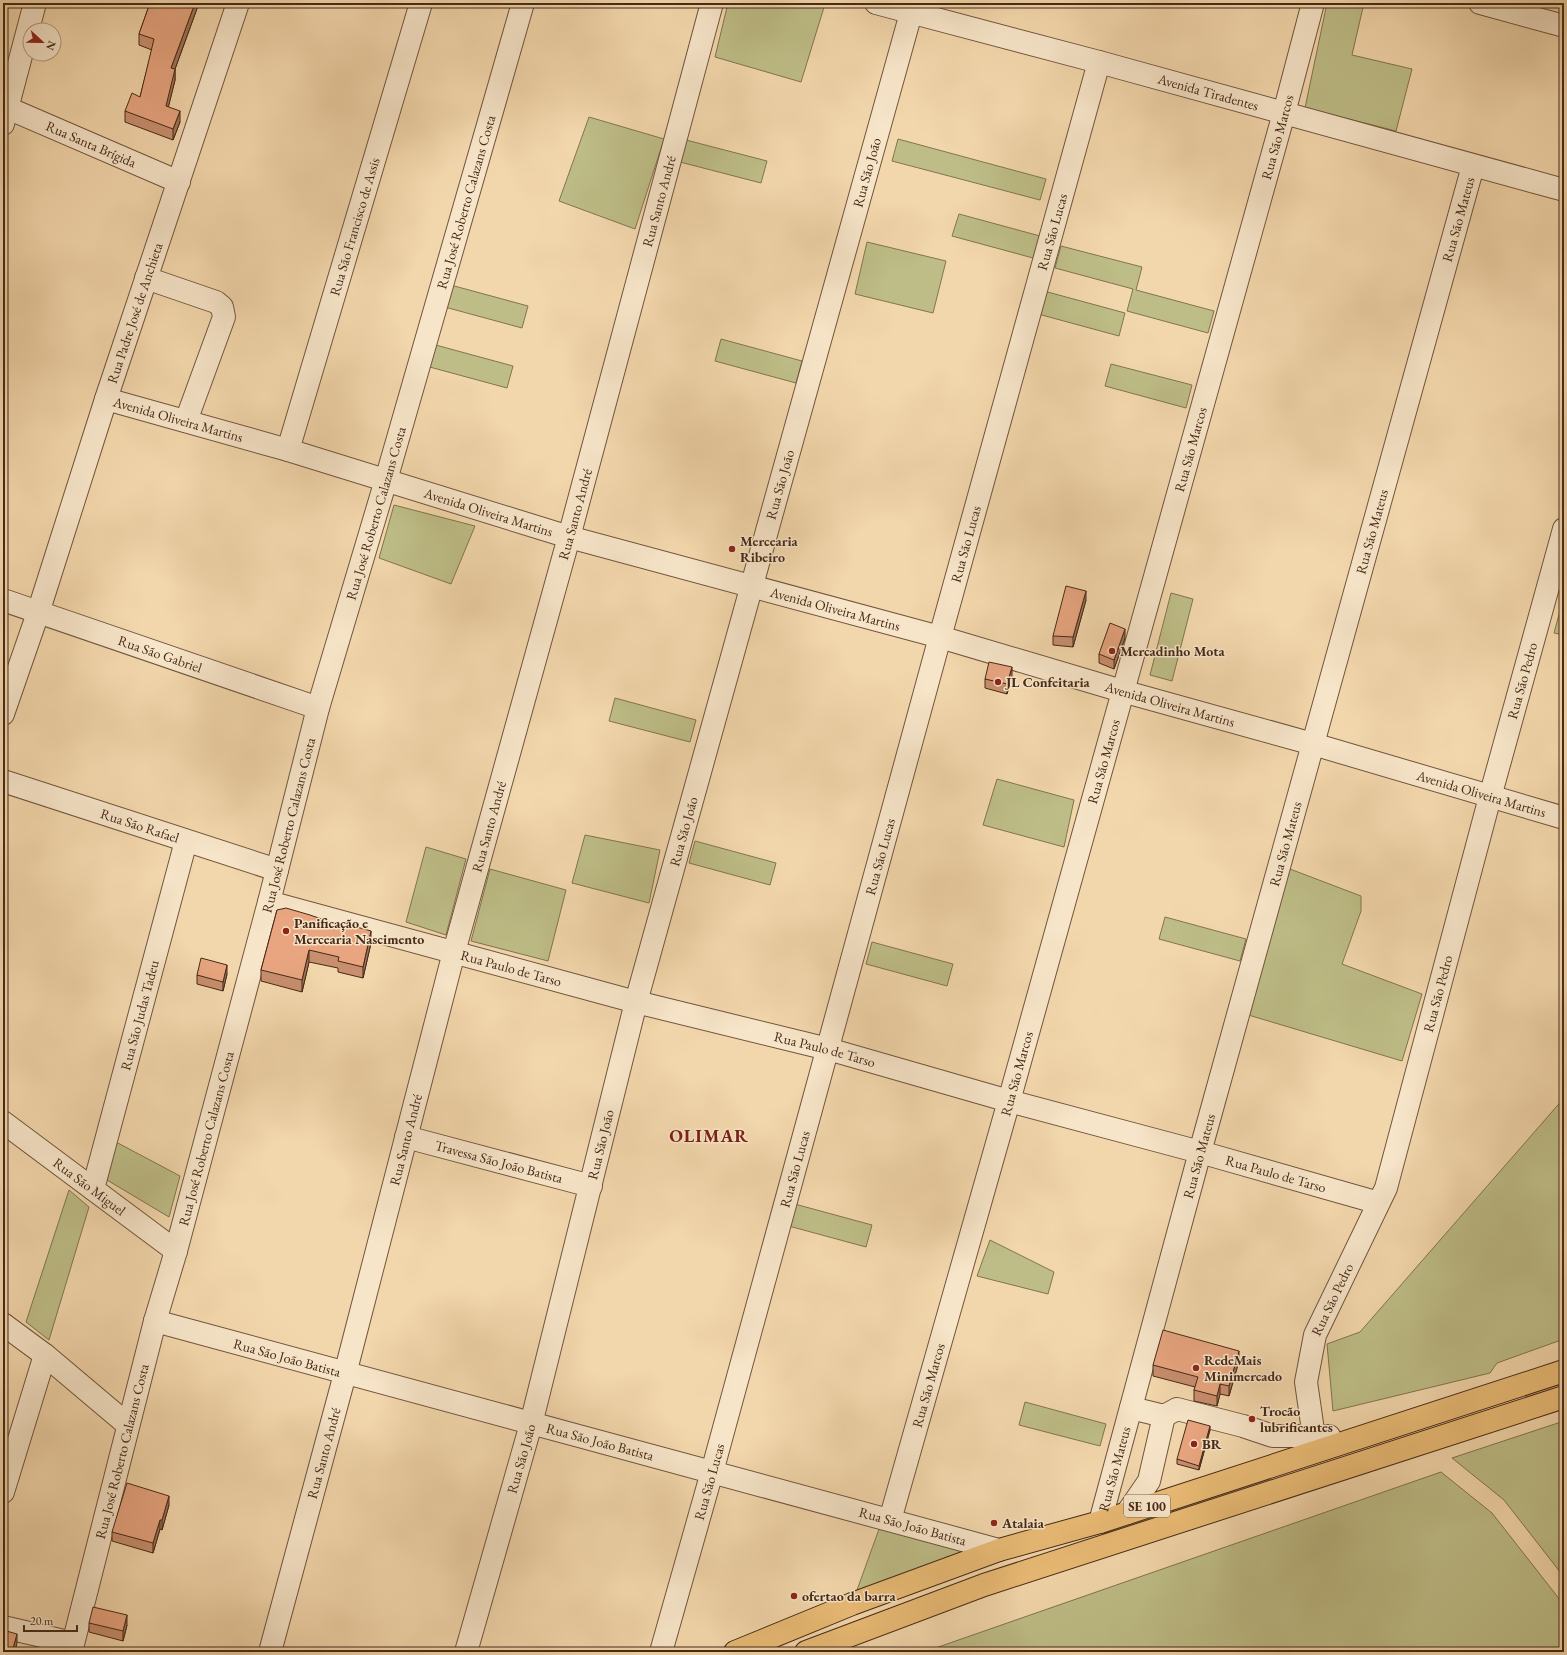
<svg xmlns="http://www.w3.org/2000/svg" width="1567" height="1655" font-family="'EB Garamond',serif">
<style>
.green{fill:#bebd87;stroke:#82744f}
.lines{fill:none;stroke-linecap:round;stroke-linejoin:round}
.minor-casing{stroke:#71553c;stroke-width:24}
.major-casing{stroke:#462a17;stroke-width:24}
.minor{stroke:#f7e5c9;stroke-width:22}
.major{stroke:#eabc76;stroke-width:22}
.wall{fill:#c88e6e;stroke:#462a17}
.shaded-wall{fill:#a2745a;stroke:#462a17}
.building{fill:#e8a580;stroke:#462a17}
.poi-dot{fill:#8f2418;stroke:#f7e5c9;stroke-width:1.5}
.labels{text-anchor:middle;stroke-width:3;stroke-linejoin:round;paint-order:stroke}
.shield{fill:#f7e5c9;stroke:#7b624c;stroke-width:1}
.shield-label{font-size:13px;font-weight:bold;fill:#462a17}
.street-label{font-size:14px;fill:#462a17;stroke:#f7e5c9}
.poi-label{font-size:14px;font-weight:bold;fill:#462a17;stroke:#f7e5c9;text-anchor:start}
.district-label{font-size:18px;font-weight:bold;letter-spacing:1px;fill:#7a1f14;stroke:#f7e5c9}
</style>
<rect width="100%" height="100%" fill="#f3d7ac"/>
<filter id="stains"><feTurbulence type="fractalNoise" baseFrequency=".005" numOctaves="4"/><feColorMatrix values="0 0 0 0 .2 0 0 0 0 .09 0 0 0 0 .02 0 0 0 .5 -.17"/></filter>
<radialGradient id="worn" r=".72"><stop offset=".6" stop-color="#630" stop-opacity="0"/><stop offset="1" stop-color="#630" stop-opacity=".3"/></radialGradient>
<path class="green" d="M728,3L825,4L801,82L715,57Z
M1327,3H1364L1352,55L1412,69L1396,131L1305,108Z
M589,117L664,139L635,229L559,201Z
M898,139L1046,179L1040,200L892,161Z
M686,140L767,161L761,183L680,162Z
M959,214L1040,236L1033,258L952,236Z
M867,242L946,261L933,313L855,294Z
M1061,246L1142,267L1136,290L1214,311L1208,333L1127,311L1133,289L1055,268Z
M447,284L528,306L522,328L441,306Z
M1044,291L1125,313L1119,336L1038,314Z
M721,339L802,361L796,383L715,361Z
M432,344L513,366L507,388L426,366Z
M1111,364L1192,385L1186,408L1105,386Z
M394,505L475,526L451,584L379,558Z
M1171,593L1193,599L1172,681L1150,675Z
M1560,611L1564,612V635L1554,633Z
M615,698L696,720L690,742L609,721Z
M997,779L1074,800L1064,847L983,825Z
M585,835L660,850L649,903L572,883Z
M695,841L776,863L770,885L689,863Z
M426,847L466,859L446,935L406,922Z
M490,869L566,890L548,961L471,941Z
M1290,869L1361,896V911L1342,964L1422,994L1402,1061L1245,1014Z
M1165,917L1246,939L1240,961L1159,939Z
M872,942L953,964L947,986L866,964Z
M1564,1098V1339L1497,1363L1490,1373L1333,1411L1327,1344L1360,1332Z
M116,1142L180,1176L169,1217L107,1180Z
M69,1190L89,1207L49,1340L26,1322Z
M791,1203L872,1225L866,1247L785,1225Z
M990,1240L1054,1272L1048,1294L977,1276Z
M1025,1402L1106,1424L1100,1446L1019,1425Z
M1564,1421V1577L1504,1500L1452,1458Z
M1441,1472L1492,1513L1564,1605V1652H924Z
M883,1518L999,1550L852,1604Z"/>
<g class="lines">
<g class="minor-casing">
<g id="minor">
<path id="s1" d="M876,3L1099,62L1564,190"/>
<path d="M1480,3L1564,26"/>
<path id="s2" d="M3,106L179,182"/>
<path d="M3,124L35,3"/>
<path d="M146,278L216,302L222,307L224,317L186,421"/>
<path id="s3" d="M106,399L288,450L569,537L940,637L1122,691L1313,744L1564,818"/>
<path id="s4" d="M288,450L421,3"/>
<path id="s5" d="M3,600L318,708"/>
<path id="s6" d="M3,714L38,613L106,399L238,3"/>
<path id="s7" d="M3,781L277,870"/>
<path id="s8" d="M269,902L636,1002L828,1049L1009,1101L1200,1152L1372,1201L1377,1205"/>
<path id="s9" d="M3,1122L176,1251"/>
<path id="s10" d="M406,1137L591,1186"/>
<path id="s11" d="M93,1189L186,841"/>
<path id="s12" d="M155,1321C436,1400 718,1471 999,1550"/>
<path d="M3,1324L45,1355L128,1425"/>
<path d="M1131,1408L1164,1416L1177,1409L1243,1426L1273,1436H1329"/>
<path id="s13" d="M1316,1451L1306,1382L1315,1335L1386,1188L1490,797L1564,529"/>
<path d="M3,1492L45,1355"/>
<path d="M1127,1513L1149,1481L1164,1416"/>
<path id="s14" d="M890,1520L1009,1101L1284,113L1313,3"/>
<path id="s15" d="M1100,1522L1200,1152L1473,166"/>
<path d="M3,1627L73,1643"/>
<path id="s16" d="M71,1652L155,1321L176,1251L269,902L318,708L386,480L523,3"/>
<path id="s17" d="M270,1652L345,1374L454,952L569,537L712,3"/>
<path id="s18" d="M466,1652L531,1424L636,1002L911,13"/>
<path id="s19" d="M661,1652L712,1472L940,637L1099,62"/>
</g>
</g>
<g class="major-casing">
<path id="major" d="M735,1652L852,1604L999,1550L1100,1522L1564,1371
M806,1652L984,1585L1564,1397"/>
</g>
<use href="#minor" class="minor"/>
<use href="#major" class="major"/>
</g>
<path class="wall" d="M150,3H199L175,69V80L168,107L180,122L173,140L125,122V111L140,97L152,50L139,45V34Z
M1086,600L1073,647L1053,645V636Z
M1125,638L1114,669L1099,663V654Z
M1012,676L1007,694L985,688V679Z
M277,910L371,943L363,978L338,972V968L309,962L302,992L261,981V970Z
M227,974L223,991L197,984V975Z
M1239,1361L1229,1396L1220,1394L1217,1406L1194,1401V1390L1195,1387L1153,1376V1365Z
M1210,1430L1199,1470L1177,1464V1459Z
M169,1505L162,1530L160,1529L153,1553L112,1541V1532Z
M89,1623L127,1625L123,1641L89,1632Z"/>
<path class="shaded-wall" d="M195,3H199L175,69V80L166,117V106L171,68Z
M180,111V122L173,140V129Z
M1086,591V600L1073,647V637Z
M1125,629V638L1114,669V660Z
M1012,667V676L1007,694V684Z
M371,931V943L363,978V967Z
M309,950V962L302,992V980Z
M227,965V974L223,991V982Z
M1239,1351V1361L1229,1396V1386Z
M1220,1384V1394L1217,1406V1396Z
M1210,1426V1430L1199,1470V1466Z
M169,1496V1505L162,1530V1520Z
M160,1520V1529L153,1553V1543Z
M127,1615V1625L123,1641V1631Z
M17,1634V1643L15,1652H12Z"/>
<path class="building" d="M150,3H195L171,68L175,69L166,106L180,111L173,129L125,111L132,93L140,97L154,39L139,34Z
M1066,586L1086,591L1073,637L1053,636Z
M1110,623L1125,629L1114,660L1099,654Z
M989,662L1012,667L1007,684L985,679Z
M286,908L310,915L345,927L346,924L371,931L363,967L338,961L339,957L309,950L302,980L261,970L277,910Z
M201,958L227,965L223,982L197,975Z
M1163,1330L1239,1351L1229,1386L1220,1384L1217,1396L1194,1390L1198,1377L1153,1365Z
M1188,1420L1210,1426L1199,1466L1177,1459Z
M127,1483L169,1496L162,1520H160L153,1543L112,1532Z
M93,1607L127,1615L123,1631L89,1623Z
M3,1630L17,1634L12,1652H3Z"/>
<g class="poi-dot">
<circle cx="732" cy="549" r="4"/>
<circle cx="1112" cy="651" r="4"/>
<circle cx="998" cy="682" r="4"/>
<circle cx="286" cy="931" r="4"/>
<circle cx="1196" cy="1368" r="4"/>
<circle cx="1252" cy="1419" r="4"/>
<circle cx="1194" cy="1444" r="4"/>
<circle cx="994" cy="1523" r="4"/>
<circle cx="794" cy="1596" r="4"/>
</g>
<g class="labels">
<rect class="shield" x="1124" y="1495" width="46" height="22" rx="3"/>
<g class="shield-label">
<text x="1147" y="1511">SE 100</text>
</g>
<g class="street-label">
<text dy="5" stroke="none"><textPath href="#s1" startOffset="344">Avenida Tiradentes</textPath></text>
<text dy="5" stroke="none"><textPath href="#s14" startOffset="1436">Rua São Marcos</textPath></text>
<text dy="5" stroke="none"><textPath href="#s2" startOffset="96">Rua Santa Brígida</textPath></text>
<text dy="5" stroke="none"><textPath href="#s18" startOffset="1533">Rua São João</textPath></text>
<text dy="5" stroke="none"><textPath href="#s16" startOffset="1503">Rua José Roberto Calazans Costa</textPath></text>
<text dy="5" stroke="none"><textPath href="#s17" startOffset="1502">Rua Santo André</textPath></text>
<text dy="5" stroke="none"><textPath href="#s15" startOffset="1351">Rua São Mateus</textPath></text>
<text dy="5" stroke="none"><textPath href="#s4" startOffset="233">Rua São Francisco de Assis</textPath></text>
<text dy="5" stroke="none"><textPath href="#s19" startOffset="1473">Rua São Lucas</textPath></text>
<text dy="5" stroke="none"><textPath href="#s6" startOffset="422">Rua Padre José de Anchieta</textPath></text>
<text dy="5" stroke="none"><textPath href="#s3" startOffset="75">Avenida Oliveira Martins</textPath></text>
<text dy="5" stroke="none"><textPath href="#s14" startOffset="1112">Rua São Marcos</textPath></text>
<text dy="5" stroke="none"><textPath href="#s18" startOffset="1209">Rua São João</textPath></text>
<text dy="5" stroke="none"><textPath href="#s3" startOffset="399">Avenida Oliveira Martins</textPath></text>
<text dy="5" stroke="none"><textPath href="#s16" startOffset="1179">Rua José Roberto Calazans Costa</textPath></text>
<text dy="5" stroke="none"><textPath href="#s17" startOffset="1178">Rua Santo André</textPath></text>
<text dy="5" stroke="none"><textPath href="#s15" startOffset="1027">Rua São Mateus</textPath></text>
<text dy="5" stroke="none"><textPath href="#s19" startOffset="1149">Rua São Lucas</textPath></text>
<text dy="5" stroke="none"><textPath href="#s3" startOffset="759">Avenida Oliveira Martins</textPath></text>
<text dy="5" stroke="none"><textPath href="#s5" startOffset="166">Rua São Gabriel</textPath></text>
<text dy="5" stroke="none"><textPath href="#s13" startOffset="806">Rua São Pedro</textPath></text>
<text dy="5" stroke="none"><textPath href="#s3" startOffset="1107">Avenida Oliveira Martins</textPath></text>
<text dy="5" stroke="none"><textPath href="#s14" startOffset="788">Rua São Marcos</textPath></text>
<text dy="5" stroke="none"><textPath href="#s3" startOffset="1431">Avenida Oliveira Martins</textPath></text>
<text dy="5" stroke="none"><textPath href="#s7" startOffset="144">Rua São Rafael</textPath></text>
<text dy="5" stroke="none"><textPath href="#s16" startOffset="855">Rua José Roberto Calazans Costa</textPath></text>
<text dy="5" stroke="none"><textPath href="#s17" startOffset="854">Rua Santo André</textPath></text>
<text dy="5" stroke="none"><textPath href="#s18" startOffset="849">Rua São João</textPath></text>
<text dy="5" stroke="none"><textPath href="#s15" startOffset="703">Rua São Mateus</textPath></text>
<text dy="5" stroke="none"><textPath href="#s19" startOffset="825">Rua São Lucas</textPath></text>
<text dy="5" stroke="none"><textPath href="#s8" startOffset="251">Rua Paulo de Tarso</textPath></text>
<text dy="5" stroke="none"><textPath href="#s13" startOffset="482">Rua São Pedro</textPath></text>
<text dy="5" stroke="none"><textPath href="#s11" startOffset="180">Rua São Judas Tadeu</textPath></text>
<text dy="5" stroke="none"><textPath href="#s8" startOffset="575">Rua Paulo de Tarso</textPath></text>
<text dy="5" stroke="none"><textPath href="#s14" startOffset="464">Rua São Marcos</textPath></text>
<text dy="5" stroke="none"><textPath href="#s16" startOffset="531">Rua José Roberto Calazans Costa</textPath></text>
<text dy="5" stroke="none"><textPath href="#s17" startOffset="530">Rua Santo André</textPath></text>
<text dy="5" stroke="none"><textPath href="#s18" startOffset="525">Rua São João</textPath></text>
<text dy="5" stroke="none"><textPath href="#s15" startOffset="379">Rua São Mateus</textPath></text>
<text dy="5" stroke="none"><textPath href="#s10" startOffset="96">Travessa São João Batista</textPath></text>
<text dy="5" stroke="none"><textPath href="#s19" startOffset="501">Rua São Lucas</textPath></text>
<text dy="5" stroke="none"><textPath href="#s8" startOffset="1043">Rua Paulo de Tarso</textPath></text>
<text dy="5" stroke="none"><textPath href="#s9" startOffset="108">Rua São Miguel</textPath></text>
<text dy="5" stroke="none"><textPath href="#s13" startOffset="157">Rua São Pedro</textPath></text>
<text dy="5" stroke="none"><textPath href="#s12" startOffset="137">Rua São João Batista</textPath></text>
<text dy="5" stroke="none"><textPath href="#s14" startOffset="140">Rua São Marcos</textPath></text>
<text dy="5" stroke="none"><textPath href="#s12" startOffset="461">Rua São João Batista</textPath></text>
<text dy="5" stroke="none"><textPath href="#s16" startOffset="207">Rua José Roberto Calazans Costa</textPath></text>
<text dy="5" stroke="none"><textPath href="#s17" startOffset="206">Rua Santo André</textPath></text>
<text dy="5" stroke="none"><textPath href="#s18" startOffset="201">Rua São João</textPath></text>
<text dy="5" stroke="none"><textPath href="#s15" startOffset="55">Rua São Mateus</textPath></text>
<text dy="5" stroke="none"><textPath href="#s19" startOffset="177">Rua São Lucas</textPath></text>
<text dy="5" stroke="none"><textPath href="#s12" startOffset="785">Rua São João Batista</textPath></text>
</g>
<g class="poi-label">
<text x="740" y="546">Mercearia<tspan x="740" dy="16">Ribeiro</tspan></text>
<text x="1120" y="656">Mercadinho Mota</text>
<text x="1006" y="687">JL Confeitaria</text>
<text x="294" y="928">Panificação e<tspan x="294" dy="16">Mercearia Nascimento</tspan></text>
<text x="1204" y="1365">RedeMais<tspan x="1204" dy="16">Minimercado</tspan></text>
<text x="1260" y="1416">Trocão<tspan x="1260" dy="16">lubrificantes</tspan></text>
<text x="1202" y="1449">BR</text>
<text x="1002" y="1528">Atalaia</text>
<text x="802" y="1601">ofertao da barra</text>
</g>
<g class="district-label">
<text x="709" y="1142">OLIMAR</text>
</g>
</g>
<rect width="1567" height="1655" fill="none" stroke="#f3d7ac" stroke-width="16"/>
<rect x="4" y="4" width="1559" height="1647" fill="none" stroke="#462a17" stroke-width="2"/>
<rect x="8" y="8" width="1551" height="1639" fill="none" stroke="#462a17"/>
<g transform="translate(42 42) rotate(112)"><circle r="19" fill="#f7e5c9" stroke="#b09a82"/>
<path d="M0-3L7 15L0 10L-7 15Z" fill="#8f2418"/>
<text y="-6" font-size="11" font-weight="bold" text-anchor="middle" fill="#462a17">N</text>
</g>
<path d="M24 1625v6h53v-6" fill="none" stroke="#462a17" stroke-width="2"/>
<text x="30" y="1625" font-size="12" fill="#462a17" stroke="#f7e5c9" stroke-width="3" paint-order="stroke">20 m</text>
<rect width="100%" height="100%" filter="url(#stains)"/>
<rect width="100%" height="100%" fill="url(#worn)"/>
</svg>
